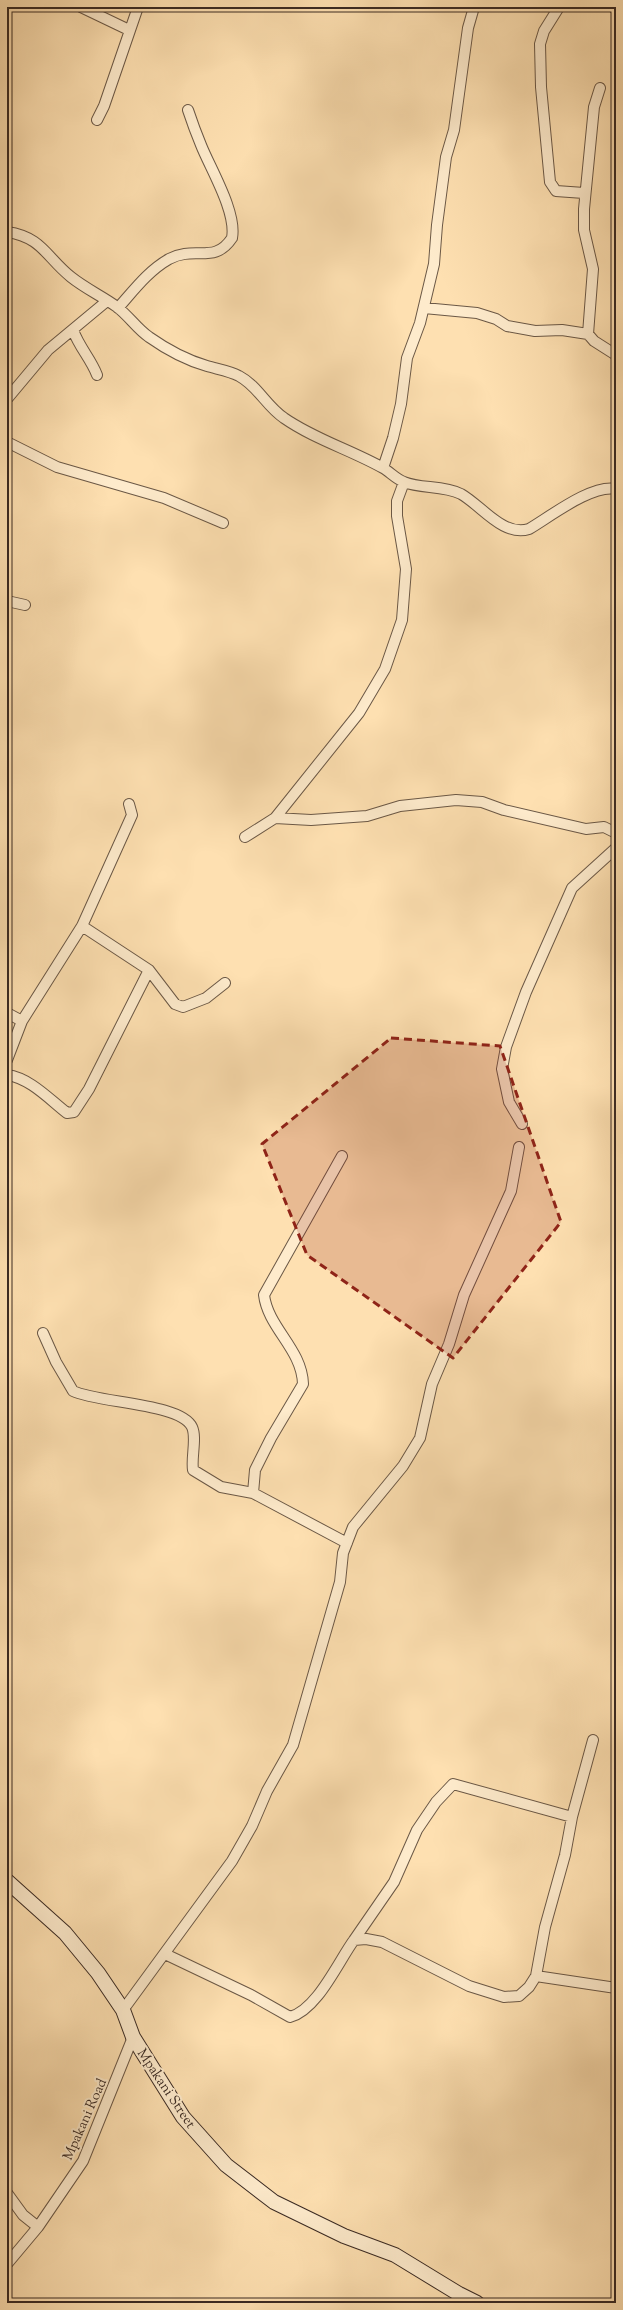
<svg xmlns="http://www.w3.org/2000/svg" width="623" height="2310" font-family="'Sorts Mill Goudy',serif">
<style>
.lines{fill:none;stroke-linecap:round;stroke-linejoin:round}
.street-casing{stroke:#6b5846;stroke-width:12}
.secondary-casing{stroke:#3a2a23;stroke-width:16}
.street{stroke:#feebcc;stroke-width:10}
.secondary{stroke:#feebcc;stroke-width:14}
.marked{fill:#8f2418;fill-opacity:0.2;stroke:#8f2418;stroke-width:3;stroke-dasharray:8 5;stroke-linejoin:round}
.labels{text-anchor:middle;stroke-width:4;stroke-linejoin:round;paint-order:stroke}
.street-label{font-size:14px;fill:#3a2a23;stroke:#feebcc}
</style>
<rect width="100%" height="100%" fill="#fee0b1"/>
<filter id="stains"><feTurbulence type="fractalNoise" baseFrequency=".005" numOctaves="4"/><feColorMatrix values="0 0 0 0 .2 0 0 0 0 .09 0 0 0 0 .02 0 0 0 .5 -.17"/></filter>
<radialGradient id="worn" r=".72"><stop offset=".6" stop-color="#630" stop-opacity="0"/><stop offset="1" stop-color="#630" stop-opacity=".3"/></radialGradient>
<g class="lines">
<g class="street-casing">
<path id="street" d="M81,7L129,30
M559,7L544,31L540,44L541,87L550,182L556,191L584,193
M613,7L616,9
M97,120L104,106L138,7
M7,232C42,237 46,257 71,277C86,289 102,296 117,307C129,316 137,329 149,337C166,349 186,360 207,366C217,369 230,371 239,376C258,386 266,406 284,418C314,439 351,450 383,468C390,472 396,479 404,482C421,489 443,485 461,494C482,506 503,537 529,529C551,516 592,484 616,489
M118,308C134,290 148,271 169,259C195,245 214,265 232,238C237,212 210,168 201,145C196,133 192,122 188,110
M424,308L477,313L496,319L507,326L535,331L562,330L588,334L594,341L616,355
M73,330C79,347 91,359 97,375
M588,334L593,269L584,230V209L594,107L600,88
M7,399L48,350L107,301
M7,442L57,467L164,498L223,523
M383,468L393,438L401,404L407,358L420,323L434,264L437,225L446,157L454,130L468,28L474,7
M7,601L25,605
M275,818L311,820L367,816L400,806L456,800L482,802L504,810L586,829L604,827L616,833
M245,837L275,818L359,713L385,669L402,620L406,569L397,516V501L404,482
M82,926L149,970L175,1004L183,1007L206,998L225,983
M7,1013L22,1021
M7,1060L22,1021L82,926L132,815L129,804
M7,1075C30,1078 49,1099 67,1113L74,1112L89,1089L149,970
M522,1124L509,1102L502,1069L506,1047L526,992L572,888L616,848
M342,1156L264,1295C268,1328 302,1349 303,1384L271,1438L255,1470L253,1493L347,1543
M43,1333L56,1362L73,1391C97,1403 181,1403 192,1427C197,1438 191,1457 193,1470L221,1487L253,1493
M354,1940L394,1882L417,1830L436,1802L453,1784L572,1817
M165,1954L251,1995L290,2017C317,2010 338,1962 354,1940L366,1939L382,1942L469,1986L504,1997L519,1996L529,1987L536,1976L545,1927L565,1855L572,1817L593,1740
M536,1976L616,1988
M123,2010L232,1861L252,1826L267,1791L293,1745L340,1582L343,1553L353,1527L403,1466L420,1438L432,1384L449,1344L464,1295L511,1191L519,1147
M7,2193L23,2215L38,2227
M7,2264L38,2227L83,2161L133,2037"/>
</g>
<g class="secondary-casing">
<path id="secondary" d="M7,1881L65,1933L98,1973L123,2010L133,2037L183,2117L226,2165L274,2202L344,2236L395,2255L459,2294L477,2303"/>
</g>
<use href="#street" class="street"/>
<use href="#secondary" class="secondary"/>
</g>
<path class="marked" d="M391,1038L500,1046L561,1222L453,1358L307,1255L262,1144Z"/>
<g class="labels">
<g class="street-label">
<text transform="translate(167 2088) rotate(56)" y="5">Mpakani Street</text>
<text transform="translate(84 2119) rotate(-66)" y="5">Mpakani Road</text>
</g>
</g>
<rect width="623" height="2310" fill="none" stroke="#fee0b1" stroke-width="24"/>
<rect x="8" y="8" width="607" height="2294" fill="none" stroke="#3a2a23" stroke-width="2"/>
<rect x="12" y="12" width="599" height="2286" fill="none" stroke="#3a2a23"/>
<rect width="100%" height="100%" filter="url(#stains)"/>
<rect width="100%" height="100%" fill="url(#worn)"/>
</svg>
